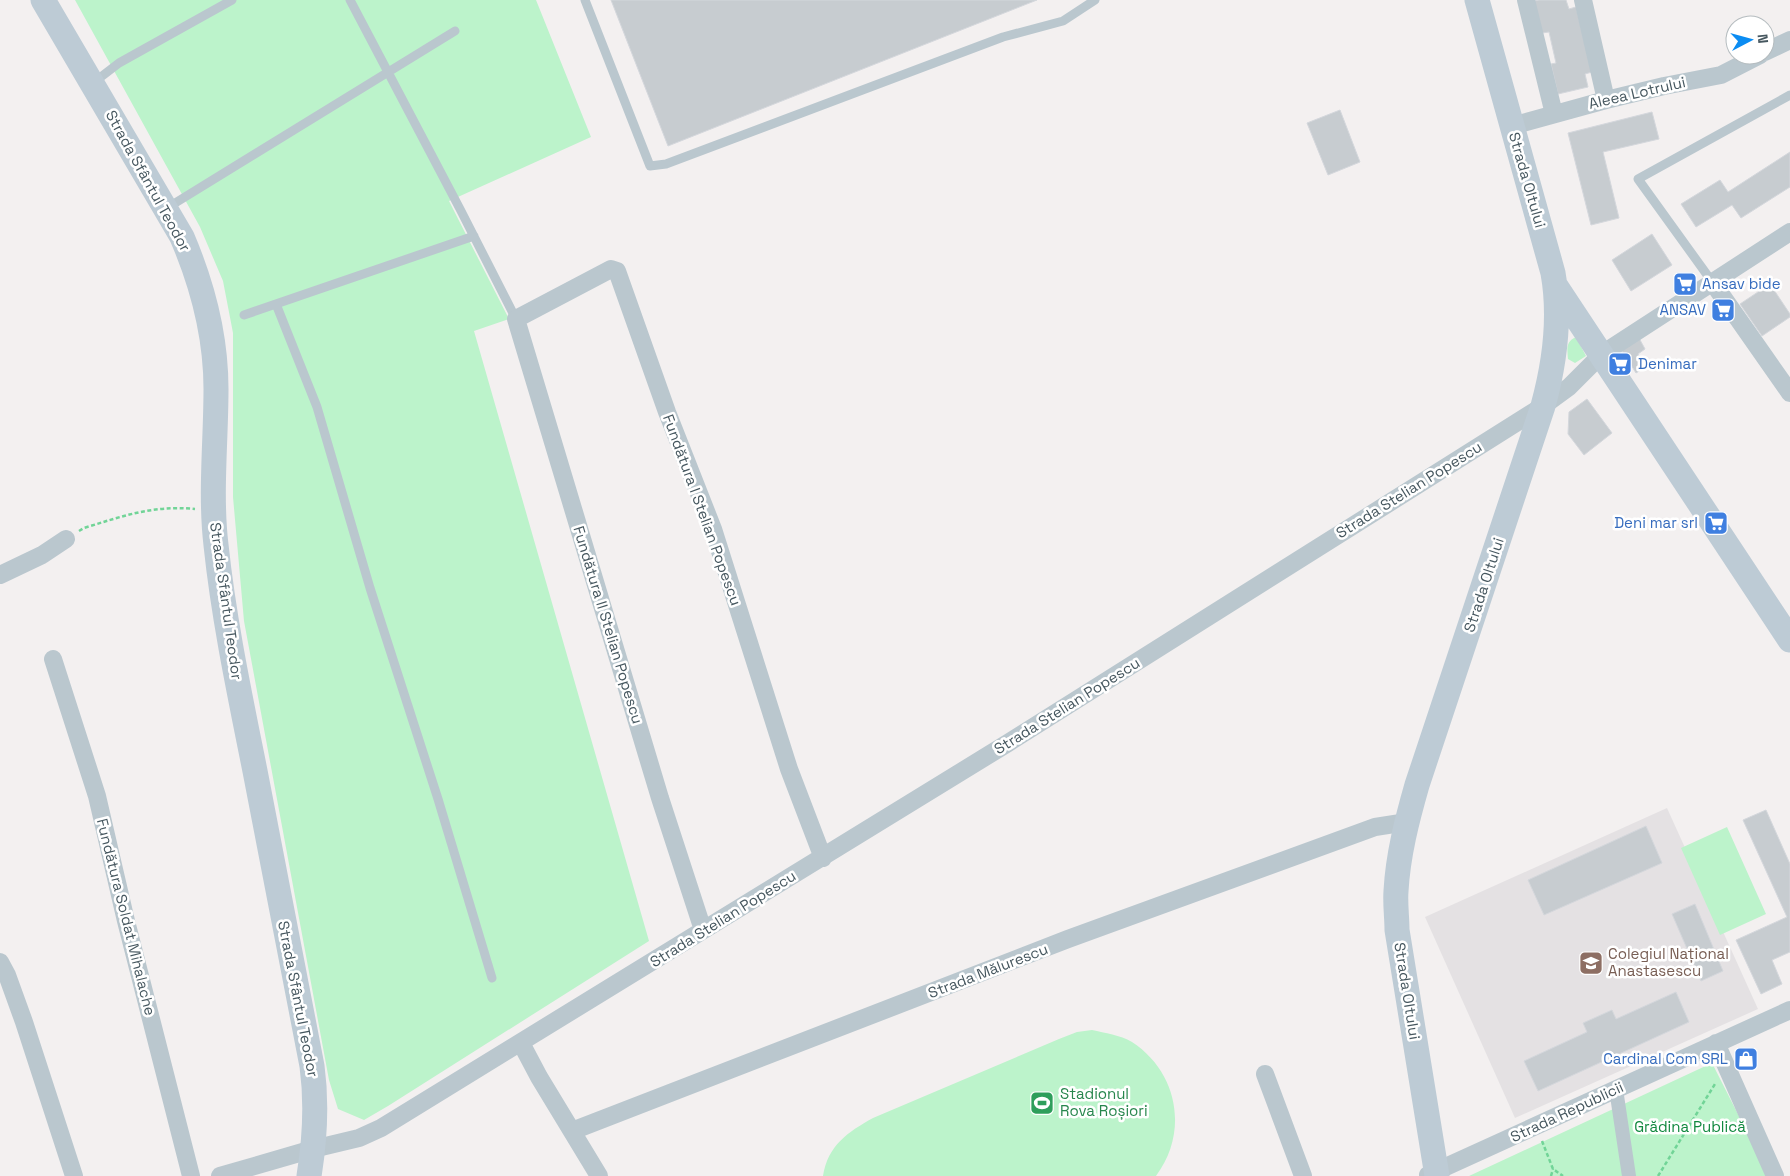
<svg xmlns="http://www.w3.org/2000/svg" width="1790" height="1176" font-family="'Space Grotesk',sans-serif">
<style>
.education{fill:#e4e1e3}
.green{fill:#bcf3cb}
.building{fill:#c7ccd0;stroke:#d4d7dc}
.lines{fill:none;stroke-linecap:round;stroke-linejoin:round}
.path{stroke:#71d497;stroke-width:2.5;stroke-dasharray:4 2.5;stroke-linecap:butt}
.service{stroke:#bac7ce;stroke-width:9}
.pedestrian{stroke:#bac7ce;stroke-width:14}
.minor{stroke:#bac7ce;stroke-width:18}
.secondary{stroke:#bdcbd5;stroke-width:25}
.labels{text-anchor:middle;stroke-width:5;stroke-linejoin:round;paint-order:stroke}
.street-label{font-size:15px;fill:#46575f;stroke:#fff}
.shop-label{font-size:15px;fill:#366cbe;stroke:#fff;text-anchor:end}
.education-label{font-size:15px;fill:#785e54;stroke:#fff;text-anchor:start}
.leisure-label{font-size:15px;fill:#27864d;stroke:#fff;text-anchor:start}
.park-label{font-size:15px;fill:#10883e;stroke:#fff}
</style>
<rect width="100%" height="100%" fill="#f3f0f0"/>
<path class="education" d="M1667,808L1758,1009L1515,1118L1425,917Z"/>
<path class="green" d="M75,0H536L591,137L449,201L509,319L474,331L649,941L388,1106L364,1120L338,1109L329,1080L244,621L233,497V333L223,281L200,227Z
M1576,337L1586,356L1575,363L1568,359C1567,349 1566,341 1576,337Z
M1727,827L1766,914L1720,935L1681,848Z
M1092,1030C1105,1033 1120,1035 1132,1042C1178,1072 1189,1132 1156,1176H823C828,1145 848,1132 873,1118L1059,1039L1077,1032Z
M1712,1063L1744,1126L1766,1176H1469Z"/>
<path class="building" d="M611,0H1037L668,146Z
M1539,0H1566L1569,9L1576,7L1592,72L1585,74L1588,87L1558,94L1551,64L1556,63L1549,32L1542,33L1534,1Z
M1340,110L1360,162L1328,175L1307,123Z
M1652,112L1659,139L1603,152L1619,218L1591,225L1568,133Z
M1790,152V187L1741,218L1732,205L1696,227L1681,204L1720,180L1728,192Z
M1652,234L1672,265L1631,291L1612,260Z
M1770,284L1790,314V317L1762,336L1740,304Z
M1639,338L1645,349L1638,354L1646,367L1636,373L1621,349Z
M1587,399L1612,433L1584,455L1568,434L1569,412Z
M1766,810L1790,864V952L1772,960L1782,984L1761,994L1736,940L1787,917L1743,820Z
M1646,826L1662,863L1544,915L1528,880Z
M1695,904L1723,971L1701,981L1672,914Z
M1676,992L1689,1022L1538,1091L1524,1061L1587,1032L1583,1023L1612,1010L1616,1019Z"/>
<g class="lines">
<path class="path" d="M79,531L84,528C123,516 153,505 195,509
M1542,1141L1553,1169L1563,1176
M1551,1176L1553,1169
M1658,1176L1715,1084"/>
<path class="service" d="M350,0L460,209L516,319
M585,0L650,166L666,164L1003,37L1063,21L1095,0
M93,83L119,63L232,0
M167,208L455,31
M1713,283L1638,179L1790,95
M276,304L317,407L370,588L438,799L492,978
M244,315L474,236"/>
<path class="pedestrian" d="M1616,1089L1629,1176"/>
<path class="minor" d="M1526,0L1554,114
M1583,0L1606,100
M1765,52L1790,40
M1512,126L1606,100L1664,86L1721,75L1760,55
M1713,283L1790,393
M0,575L42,555L66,539
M53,659L97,796L126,921L191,1176
M703,930L660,798L516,319L611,269L617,271L667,412L713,529L789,769L823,858
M0,962L7,975L24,1022L74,1176
M521,1043L539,1077L599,1176
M1716,1043L1775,1176
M1265,1074L1303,1176
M572,1131L1068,939L1375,827L1407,822
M1428,1175L1790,1010
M220,1176L313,1149L359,1138L381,1128L1008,743L1543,406L1569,387L1602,354L1790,232"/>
<path class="secondary" d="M43,0L182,237C203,286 216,336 216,389C216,441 210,494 216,545C224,621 240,696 255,771C274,869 293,967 312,1066C317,1103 315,1139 309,1176
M1555,285L1790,640
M1437,1176L1397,930C1397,917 1395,904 1396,891C1398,855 1407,820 1417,785L1543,406C1555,362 1561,318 1553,273L1477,0"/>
</g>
<defs>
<g id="supermarket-square" transform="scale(1.25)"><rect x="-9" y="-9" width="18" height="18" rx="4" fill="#3f7fe0" stroke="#fff"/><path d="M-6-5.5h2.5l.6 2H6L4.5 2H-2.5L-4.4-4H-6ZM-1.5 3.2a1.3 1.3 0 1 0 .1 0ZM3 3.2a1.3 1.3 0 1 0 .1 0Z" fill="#fff"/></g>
<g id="university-square" transform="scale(1.25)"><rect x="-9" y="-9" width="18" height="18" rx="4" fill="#8d6e63" stroke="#fff"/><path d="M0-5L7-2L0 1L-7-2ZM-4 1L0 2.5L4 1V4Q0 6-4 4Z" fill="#fff"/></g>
<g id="shop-square" transform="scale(1.25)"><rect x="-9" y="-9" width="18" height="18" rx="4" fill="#3f7fe0" stroke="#fff"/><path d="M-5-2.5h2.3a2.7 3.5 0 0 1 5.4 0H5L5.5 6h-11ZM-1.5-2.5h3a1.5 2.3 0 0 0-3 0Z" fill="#fff"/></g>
<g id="stadium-square" transform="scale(1.25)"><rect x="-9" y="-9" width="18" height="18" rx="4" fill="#2e9e5b" stroke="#fff"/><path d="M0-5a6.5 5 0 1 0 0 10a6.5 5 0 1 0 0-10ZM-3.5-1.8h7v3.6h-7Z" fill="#fff"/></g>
</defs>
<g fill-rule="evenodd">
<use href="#supermarket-square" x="1685" y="284"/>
<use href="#supermarket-square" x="1723" y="310"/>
<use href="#supermarket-square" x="1620" y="364"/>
<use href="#supermarket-square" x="1716" y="523"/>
<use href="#university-square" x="1591" y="963"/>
<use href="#shop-square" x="1746" y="1059"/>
<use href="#stadium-square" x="1042" y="1103"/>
</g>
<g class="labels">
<g class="street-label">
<text transform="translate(1637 93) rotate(-13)" y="5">Aleea Lotrului</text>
<text transform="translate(1527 180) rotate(74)" y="5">Strada Oltului</text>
<text transform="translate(148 181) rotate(61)" y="5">Strada Sfântul Teodor</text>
<text transform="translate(1409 490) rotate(-32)" y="5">Strada Stelian Popescu</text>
<text transform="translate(702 510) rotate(70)" y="5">Fundătura I Stelian Popescu</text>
<text transform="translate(1484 585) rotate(-72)" y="5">Strada Oltului</text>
<text transform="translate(226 601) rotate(82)" y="5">Strada Sfântul Teodor</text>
<text transform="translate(608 625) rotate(73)" y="5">Fundătura II Stelian Popescu</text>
<text transform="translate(1067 706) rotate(-32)" y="5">Strada Stelian Popescu</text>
<text transform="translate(126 917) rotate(76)" y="5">Fundătura Soldat Mihalache</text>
<text transform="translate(723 919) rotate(-32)" y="5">Strada Stelian Popescu</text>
<text transform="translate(988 971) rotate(-21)" y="5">Strada Mălurescu</text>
<text transform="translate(1407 991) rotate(81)" y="5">Strada Oltului</text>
<text transform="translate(298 999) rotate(79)" y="5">Strada Sfântul Teodor</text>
<text transform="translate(1567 1112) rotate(-25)" y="5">Strada Republicii</text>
</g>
<g class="shop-label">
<text x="1702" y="289" text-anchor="start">Ansav bide</text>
<text x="1706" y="315">ANSAV</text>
<text x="1638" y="369" text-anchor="start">Denimar</text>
<text x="1698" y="528">Deni mar srl</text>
<text x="1728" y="1064">Cardinal Com SRL</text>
</g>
<g class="education-label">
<text x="1608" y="959">Colegiul Național<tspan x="1608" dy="17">Anastasescu</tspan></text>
</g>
<g class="leisure-label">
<text x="1060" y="1099">Stadionul<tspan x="1060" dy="17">Rova Roșiori</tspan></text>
</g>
<g class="park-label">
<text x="1690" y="1132">Grădina Publică</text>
</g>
</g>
<g transform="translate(1750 40) rotate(84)"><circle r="24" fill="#ffffff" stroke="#b5bcbf"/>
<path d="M0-4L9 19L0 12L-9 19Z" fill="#0b8cf2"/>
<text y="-8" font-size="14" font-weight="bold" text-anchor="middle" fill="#46575f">N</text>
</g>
</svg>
